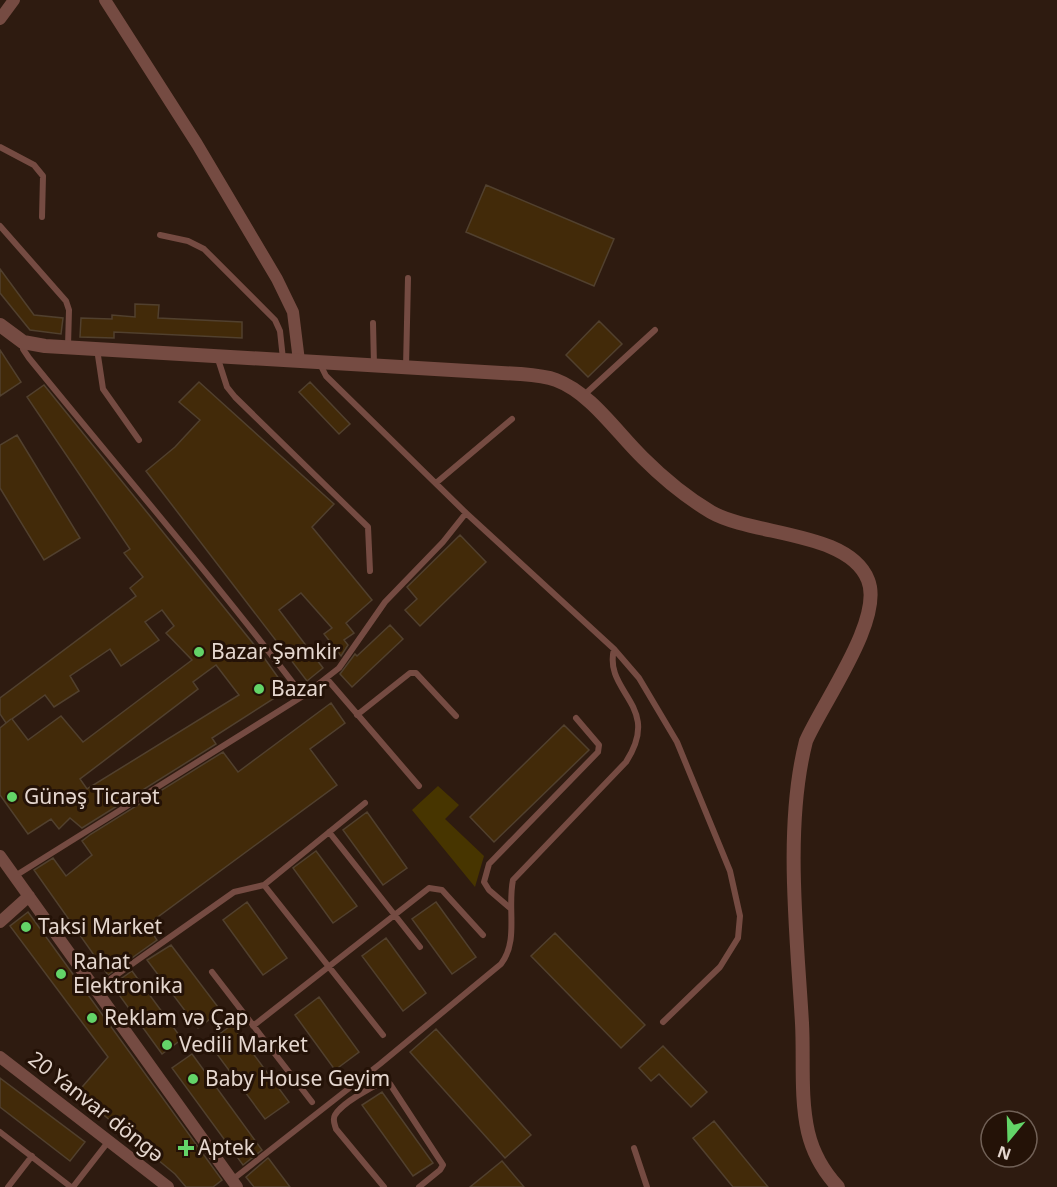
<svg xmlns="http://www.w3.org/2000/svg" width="1057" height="1187" font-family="'Noto Sans',sans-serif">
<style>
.green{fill:#473500}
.building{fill:#422a09;stroke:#51402e;stroke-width:1.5;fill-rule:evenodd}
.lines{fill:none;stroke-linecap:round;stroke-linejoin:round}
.service{stroke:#754b42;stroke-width:6}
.minor{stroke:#754b42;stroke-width:12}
.tertiary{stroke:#754b42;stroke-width:14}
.poi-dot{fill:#63d468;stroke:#241207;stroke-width:2}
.labels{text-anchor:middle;stroke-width:6;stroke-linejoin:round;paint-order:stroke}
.poi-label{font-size:21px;fill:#e5d7cf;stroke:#241207;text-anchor:start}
.street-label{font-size:21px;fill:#e5d7cf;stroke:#241207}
</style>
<rect width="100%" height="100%" fill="#2e1b10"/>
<path class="green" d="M438,786L459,805L445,819L484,856L475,887L412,810Z"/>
<path class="building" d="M486,185L614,239L594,286L466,232Z
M0,269L34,315L63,318L61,334L30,330L0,293Z
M135,304L159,305L158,318L242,322V338L114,332V338L80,337L81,318L112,319V315L135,317Z
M599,321L622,344L588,377L566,355Z
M0,350L21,382L0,396Z
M199,382L334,504L312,527L372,600L346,623L354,633L344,640L348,645L341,656L324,634L332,628L301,593L279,610L323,668L307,681L146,471L175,447L200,420L179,402Z
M310,382L350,424L339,434L299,392Z
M44,385L260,652L287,690L212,738L216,744L82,828L70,818L59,829L51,819L28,834L0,795V728L11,719L6,723L0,714V698L136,596L130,588L143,577L124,553L130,549L27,397ZM162,610L174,626L166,633L192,660L83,742L61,716L28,740L12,719L45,695L54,707L79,691L70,676L110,649L121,666L159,640L145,622ZM216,665L239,695L87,789L80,779L198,689L193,682Z
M17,435L80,538L44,560L0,488V445Z
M460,535L486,562L420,626L405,610L417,599L407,587Z
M390,625L403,639L352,687L340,674L355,654L357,656Z
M331,703L345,723L310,749L337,785L147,925L157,940L108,975L34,870L53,858L66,876L92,855L82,841L91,834L223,752L238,772Z
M564,725L589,750L494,842L470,817Z
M367,812L407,868L383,885L343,830Z
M316,851L357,906L333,923L293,868Z
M247,902L287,958L263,975L223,920Z
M436,902L476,957L452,974L412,919Z
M28,912L222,1180L213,1187H186L175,1174L77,1093L108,1057L10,926Z
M555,933L645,1025L621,1048L531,956Z
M386,938L426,993L403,1011L362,956Z
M171,945L221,1011L198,1028L147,960Z
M132,971L182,1039L162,1054L112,985Z
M319,997L359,1052L335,1070L295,1015Z
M232,1025L289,1102L265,1119L208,1042Z
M436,1029L531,1135L505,1158L410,1052Z
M663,1046L707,1092L691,1107L659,1074L651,1081L639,1068Z
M192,1054L262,1150L243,1165L172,1068Z
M0,1078L85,1142L70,1161L0,1107Z
M382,1092L433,1163L413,1176L362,1105Z
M714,1121L768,1187H733L693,1138Z
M268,1158L269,1159L290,1187H254L246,1177Z
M502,1161L524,1187H470Z"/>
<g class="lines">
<path class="service" d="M0,147L34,165L43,176L42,217
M0,226L66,301L69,310L68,346
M160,235L188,241L204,249L275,320L280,331L283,359
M373,323L374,365
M97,349L103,389L139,440
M217,356L227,387L235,397L368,527L370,571
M406,367L408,278
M583,396L655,330
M436,483L512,419
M466,513L614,649L639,678L677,742L730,871L740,916L738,938L720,967L663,1022
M327,679L419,786
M303,696L339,668L385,602L443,542L466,513L326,376L322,368
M357,715L410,673H416L456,716
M329,832L420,947
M15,876L303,696C215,580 120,470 29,358L23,349V342
M264,885L365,803
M510,908L489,890L484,882L489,864L598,752L599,745L576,718
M212,972L312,1102
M95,990L234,892L264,885L383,1035
M253,1026L429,888L442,890L483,935
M0,1132L71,1187
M634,1148L647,1187
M232,1180L380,1064L501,964C519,941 507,908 513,880L626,762C663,705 603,693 614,649
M8,1187L32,1156
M73,1187L108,1142
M384,1187L336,1129C335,1125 332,1120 335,1115C342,1103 372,1087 384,1081L390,1084L443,1165L440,1170L419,1187"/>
<path class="minor" d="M105,0L197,144L277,279L293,312L299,361
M0,19L14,0
M0,856L237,1187
M0,922L29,896
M0,1057L168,1187"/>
<path class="tertiary" d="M0,325L23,342L45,346L520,374C532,375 545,376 556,380C591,393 617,433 643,458C664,479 686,497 711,512C753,536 849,531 868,580C884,619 823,702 806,741C784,826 797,936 802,1023C804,1058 800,1097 808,1132C813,1153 823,1171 838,1187"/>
</g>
<g class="poi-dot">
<circle cx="199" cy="652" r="6"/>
<circle cx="259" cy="689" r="6"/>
<circle cx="12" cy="797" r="6"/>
<circle cx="26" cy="927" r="6"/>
<circle cx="61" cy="974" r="6"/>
<circle cx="92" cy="1018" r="6"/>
<circle cx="167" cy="1045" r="6"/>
<circle cx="193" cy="1079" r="6"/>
<path d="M183 1139h6v6h6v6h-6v6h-6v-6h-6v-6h6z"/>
</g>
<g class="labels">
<g class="poi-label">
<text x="211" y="659">Bazar Şəmkir</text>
<text x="271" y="696">Bazar</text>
<text x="24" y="804">Günəş Ticarət</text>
<text x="38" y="934">Taksi Market</text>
<text x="73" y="969">Rahat<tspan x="73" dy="24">Elektronika</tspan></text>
<text x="104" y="1025">Reklam və Çap</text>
<text x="179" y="1052">Vedili Market</text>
<text x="205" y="1086">Baby House Geyim</text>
<text x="198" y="1155">Aptek</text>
</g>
<g class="street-label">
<text transform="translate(96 1107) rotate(38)" y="7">20 Yanvar döngə</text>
</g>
</g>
<g transform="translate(1009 1139) rotate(199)"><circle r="28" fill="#241207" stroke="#716157" stroke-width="1.5"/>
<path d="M0-4.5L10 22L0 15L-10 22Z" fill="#63d468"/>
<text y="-9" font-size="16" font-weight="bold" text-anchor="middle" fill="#e5d7cf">N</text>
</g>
</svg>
